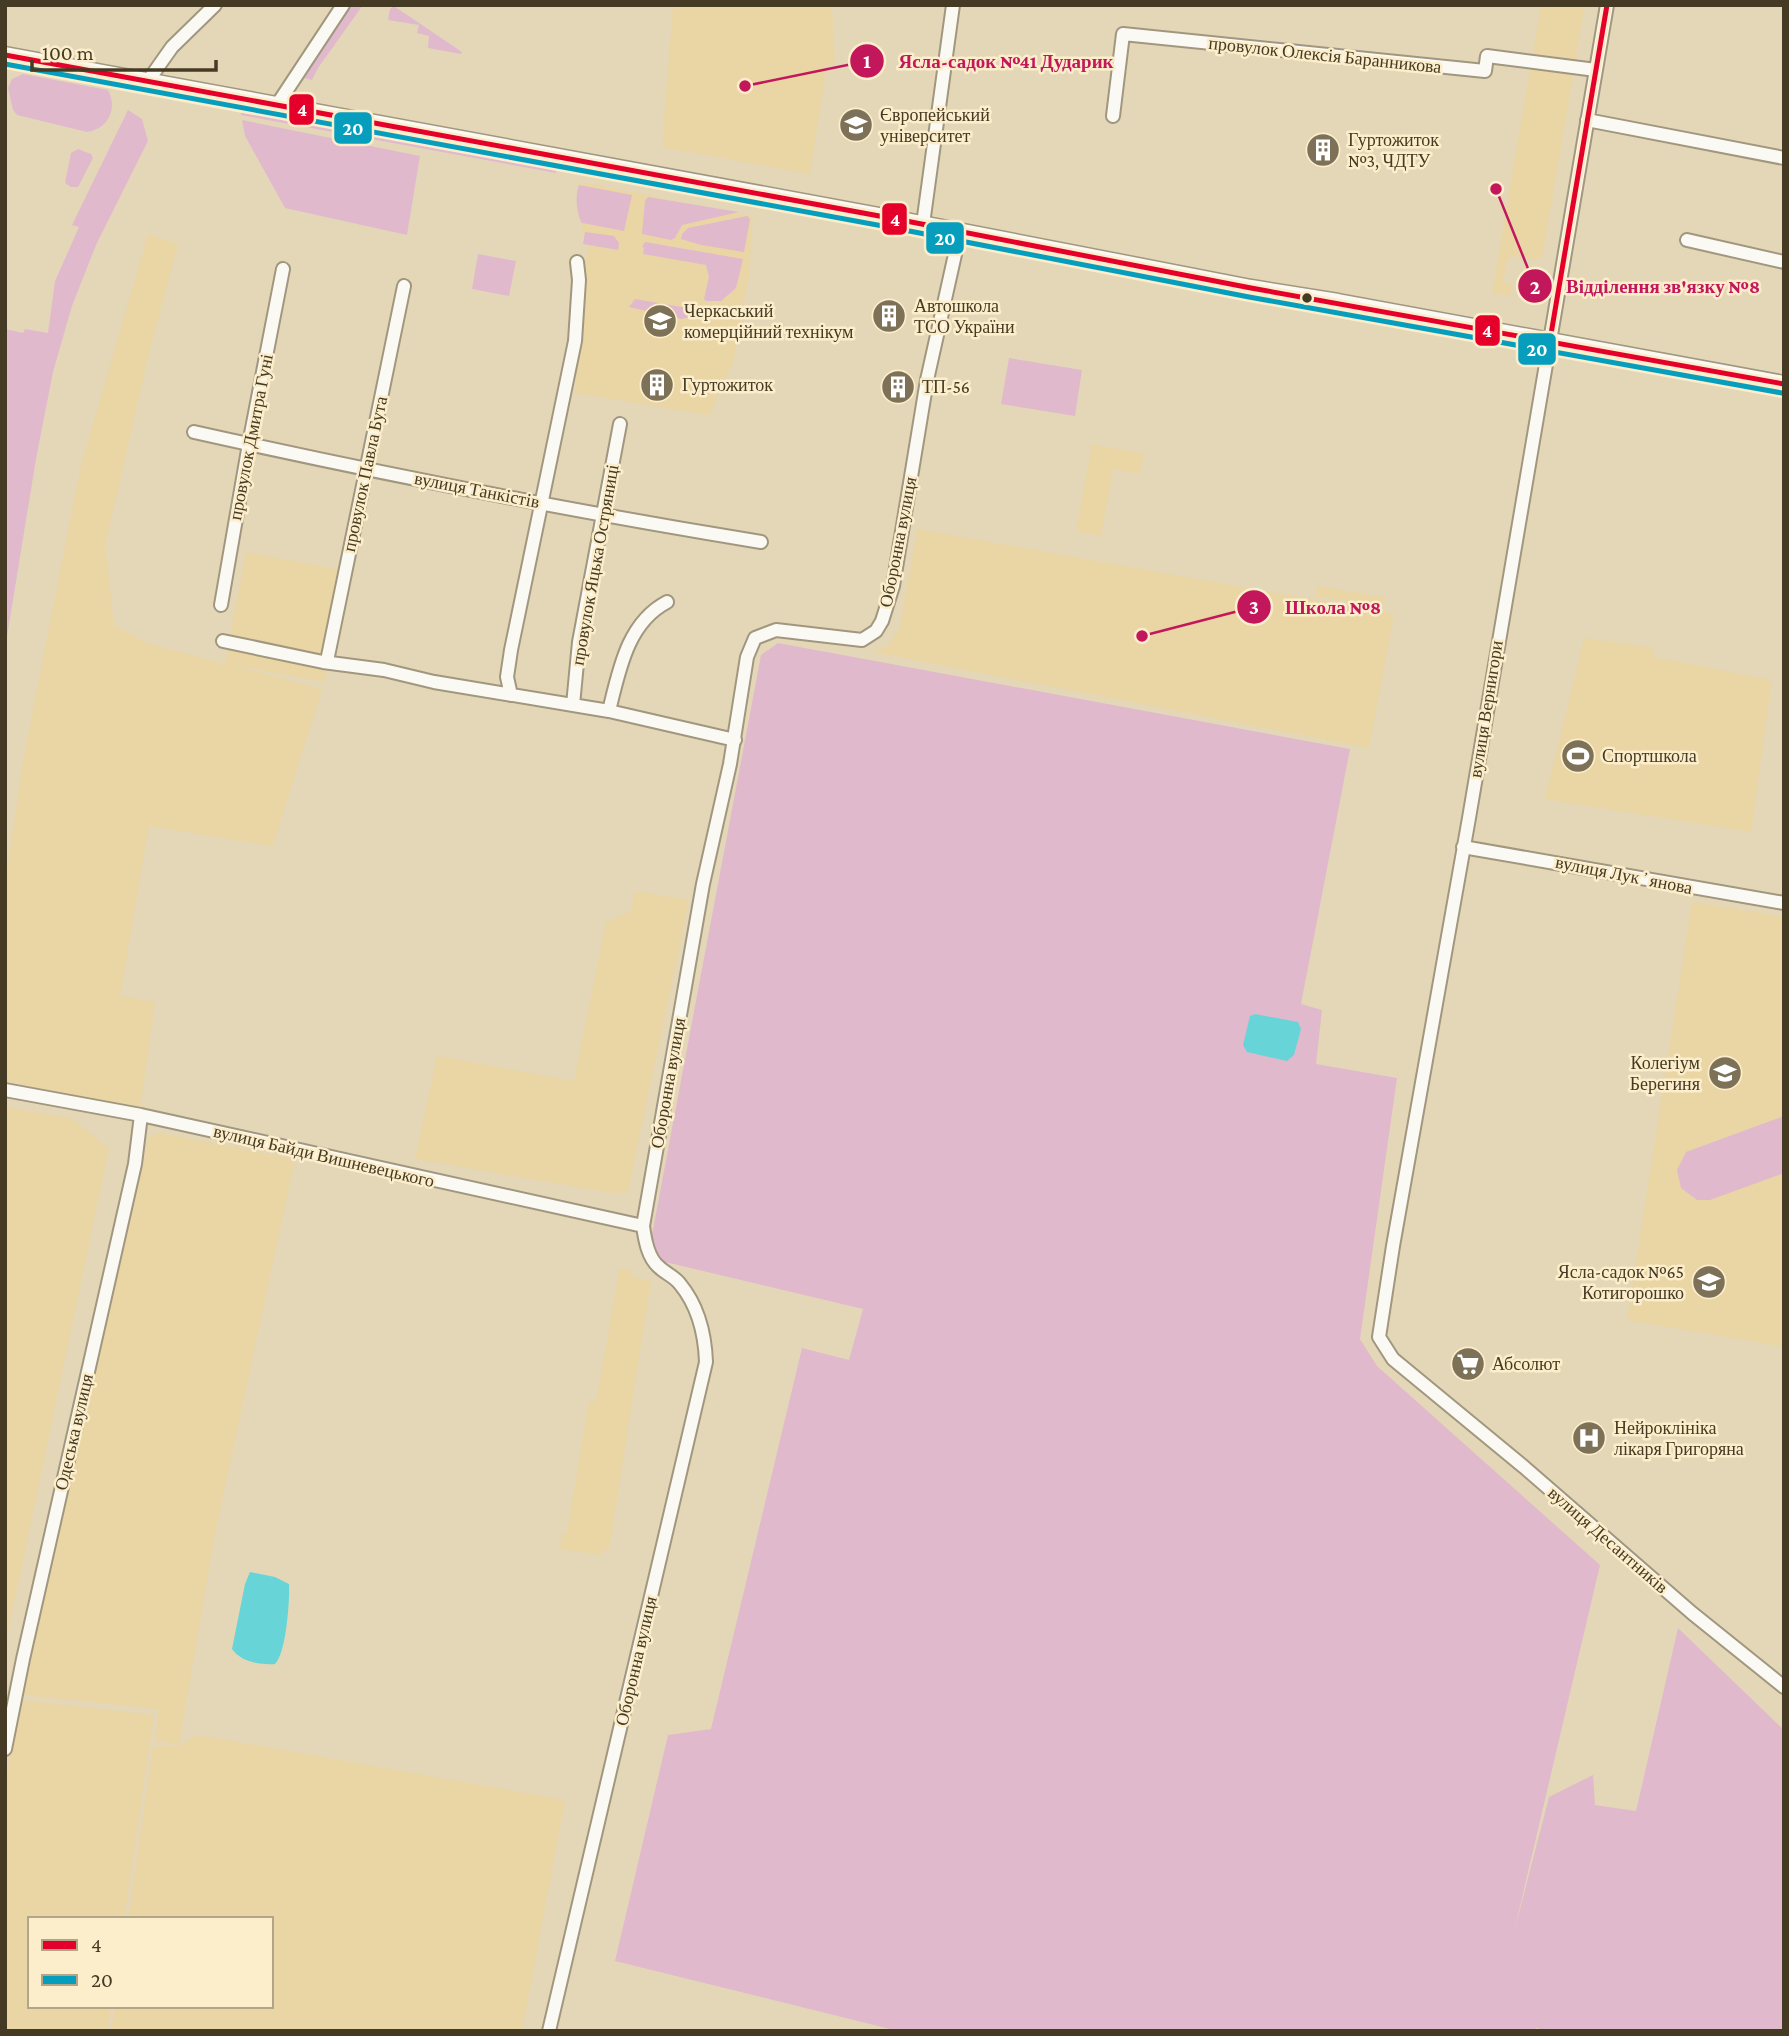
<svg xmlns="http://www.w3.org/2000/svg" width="1789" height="2036" font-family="'Crimson Pro',serif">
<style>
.built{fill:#ead5a4}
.green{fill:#e1b9cd}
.water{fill:#67d4d8}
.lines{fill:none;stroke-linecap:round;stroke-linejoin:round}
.minor-casing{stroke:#a1977e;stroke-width:16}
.major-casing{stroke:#a1977e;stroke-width:19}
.minor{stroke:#fbf9f4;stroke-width:12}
.major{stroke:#fbf9f4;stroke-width:16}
.bus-1-casing{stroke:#fcedcb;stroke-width:10}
.bus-2-casing{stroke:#fcedcb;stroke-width:10}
.bus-1{stroke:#e4002b;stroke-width:5}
.bus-2{stroke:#079ebd;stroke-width:5}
.bus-dot{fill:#453b24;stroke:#fcedcb;stroke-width:2.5}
.labels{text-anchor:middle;stroke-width:5;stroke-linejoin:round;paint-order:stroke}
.street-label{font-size:18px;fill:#453b24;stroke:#fcedcb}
.poi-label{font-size:18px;fill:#453b24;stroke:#fcedcb;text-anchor:start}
.leader{fill:none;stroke:#c2185b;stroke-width:2.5}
.callout-dot{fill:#c2185b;stroke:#fcedcb;stroke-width:2.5}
.mark-label{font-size:21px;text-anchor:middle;font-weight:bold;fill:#fff}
.callout-label{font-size:19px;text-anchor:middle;font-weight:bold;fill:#c2185b;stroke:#fcedcb;stroke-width:5;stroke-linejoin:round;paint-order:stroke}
.line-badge{stroke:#fcedcb;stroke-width:2.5}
.badge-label{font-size:19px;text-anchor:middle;font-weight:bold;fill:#fff}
</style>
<rect width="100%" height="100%" fill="#e4d7b8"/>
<path class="built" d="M673,5H832L835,64L827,65L810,174L662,147Z
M1541,5H1585L1542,258L1537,257L1536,260L1512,256L1511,259H1507L1503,282L1512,284L1510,296L1492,293Z
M588,183L753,217L749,274L733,363L709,415L575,393L583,278L588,248L581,224L577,184Z
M148,234L178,244L149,353L105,546L114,625L149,644L225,664L246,552L346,571L325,682L227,664L322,689L273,846L149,826L120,996L155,1002L140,1110L5,1081V885L22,766L80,469Z
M1092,444L1144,454L1140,474L1113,469L1101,536L1076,531Z
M917,529L1394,614L1369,748L873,652L889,645L900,627Z
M1317,586L1384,597L1383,606L1315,596Z
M1584,638L1654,648L1653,657L1772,680L1751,832L1545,799Z
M635,891L689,900L628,1191L619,1194L415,1159L437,1056L574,1081L606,922L631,911Z
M1692,902L1784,917V1347L1627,1320Z
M5,1107L71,1118L109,1148L5,1647Z
M159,1133L295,1159L215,1534L179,1744L156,1741L158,1709L22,1695L149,1136Z
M620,1267L632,1270L631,1277L651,1281L609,1550L603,1549L602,1555L560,1549L562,1533H567L589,1401L596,1402Z
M21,1700L154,1715L124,1919H30V2006H111L107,2031H5V1783Z
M198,1735L565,1800L522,2031H111L115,2006H271V1919H128L153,1747L179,1745Z"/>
<path class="green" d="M351,5H363L318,68L312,80L304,78Z
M394,6L462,52L461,54L428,48L429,36L417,33L419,25L388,20L390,9Z
M23,74L108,90C118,109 108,129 87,132L17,115L13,110L8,88L12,79Z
M242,108L557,166L556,173L241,115Z
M128,110L142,119L148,141L96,245L72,306L53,372L36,459L5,649V329L23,333L25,329L48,333L55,281L79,227L72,225Z
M242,120L420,156L407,235L285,208L245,136Z
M78,149L91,154L93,158L78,187H71L65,183L71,153Z
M579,185L632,195L624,231L582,223C576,214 575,194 579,185Z
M648,197L739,212L682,225L675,238L671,240L642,234L645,201Z
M747,216L750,219L744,252L701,245L681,239L682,234L688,228Z
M585,232L614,236L619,243L618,250L583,244Z
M645,242L743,259L736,288L721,301H706L704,299L709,277L706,265L643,254L644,248L642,247Z
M478,254L516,261L509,296L472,289Z
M635,299L693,309V314L690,317L682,319L629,307Z
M1009,358L1082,370L1075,416L1001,404Z
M778,643L1350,749L1301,1004L1322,1010L1316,1064L1397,1078L1360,1339L1377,1366L1600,1565L1514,1932L1549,1797L1593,1775L1595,1805L1636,1811L1678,1628L1784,1730V2031H1548L1536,2028V2031H898L615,1961L668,1735L711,1729L802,1348L849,1360L863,1309L661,1261L651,1240L761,655Z
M1784,1116V1173L1710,1200H1697L1681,1188L1677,1170L1686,1152Z"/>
<path class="water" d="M1255,1014L1298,1022L1301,1029L1294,1055L1287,1061L1247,1052L1243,1045L1250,1016Z
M250,1572L275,1577L289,1584C290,1600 286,1654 275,1664C260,1665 241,1662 232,1649L245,1584Z"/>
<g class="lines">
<g class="minor-casing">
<path id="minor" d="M1607,5L1469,818L1393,1246L1379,1337L1393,1359L1524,1467L1692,1613L1784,1687
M148,81L172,47L215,5
M277,105L343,5
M1113,116L1123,34L1485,71L1487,56L1596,70
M1587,120L1784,158
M923,224L953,5
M1687,240L1784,262
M194,432C382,474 571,511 761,542
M221,605L249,444L283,269
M223,641L323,662L384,670L434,682L609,711L735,740
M327,661L404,286
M511,695L507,677L511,650L575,341L579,280L577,262
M573,705L579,642L620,424
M609,711C619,671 627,623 667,602
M1463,847L1784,903
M5,1090L141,1115L643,1226
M5,1749L23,1659L135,1164L141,1115
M549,2031L706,1362C705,1334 699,1307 680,1284C675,1277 665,1273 659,1267C648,1258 645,1240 643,1226L703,884L730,764L747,657L755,638L776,630L862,640L876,631L882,621L893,586L927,380L960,232"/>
</g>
<g class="major-casing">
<path id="major" d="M5,55L901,220L1251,288L1338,302L1784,384"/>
</g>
<use href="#minor" class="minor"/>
<use href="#major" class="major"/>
<g class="bus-1-casing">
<path id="bus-1" d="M5,55L901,220L1251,288L1784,384
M1550,340L1607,5"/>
</g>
<g class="bus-2-casing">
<path id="bus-2" d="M5,64L899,229L1249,297L1782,393"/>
</g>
<use href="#bus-1" class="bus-1"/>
<use href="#bus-2" class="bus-2"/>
</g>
<defs>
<g id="university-disc" transform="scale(1.75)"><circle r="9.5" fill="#7d7258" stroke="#fcedcb"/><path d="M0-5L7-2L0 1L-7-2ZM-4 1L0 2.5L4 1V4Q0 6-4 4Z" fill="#fff"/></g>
<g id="building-disc" transform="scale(1.75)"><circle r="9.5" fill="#7d7258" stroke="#fcedcb"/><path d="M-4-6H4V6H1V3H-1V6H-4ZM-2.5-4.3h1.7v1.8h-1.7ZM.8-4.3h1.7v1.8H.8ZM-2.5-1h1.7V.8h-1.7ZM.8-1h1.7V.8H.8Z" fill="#fff"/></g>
<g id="stadium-disc" transform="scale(1.75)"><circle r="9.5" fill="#7d7258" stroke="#fcedcb"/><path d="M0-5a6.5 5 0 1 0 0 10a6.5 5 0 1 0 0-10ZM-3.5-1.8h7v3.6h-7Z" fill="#fff"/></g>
<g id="school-disc" transform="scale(1.75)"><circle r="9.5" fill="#7d7258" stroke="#fcedcb"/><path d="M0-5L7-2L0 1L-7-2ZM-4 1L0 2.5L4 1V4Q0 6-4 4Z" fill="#fff"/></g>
<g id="supermarket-disc" transform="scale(1.75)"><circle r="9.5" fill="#7d7258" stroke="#fcedcb"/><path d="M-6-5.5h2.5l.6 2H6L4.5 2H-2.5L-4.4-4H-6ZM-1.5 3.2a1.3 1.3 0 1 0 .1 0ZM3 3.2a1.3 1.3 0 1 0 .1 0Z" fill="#fff"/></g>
<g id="hospital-disc" transform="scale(1.75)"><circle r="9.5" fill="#7d7258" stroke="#fcedcb"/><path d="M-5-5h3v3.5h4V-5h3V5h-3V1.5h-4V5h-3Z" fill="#fff"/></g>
</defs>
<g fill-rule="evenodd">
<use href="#university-disc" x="856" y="125"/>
<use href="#building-disc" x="1323" y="150"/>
<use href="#building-disc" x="889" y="316"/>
<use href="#university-disc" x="660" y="321"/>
<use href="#building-disc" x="657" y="385"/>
<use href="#building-disc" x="898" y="387"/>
<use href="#stadium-disc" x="1578" y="756"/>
<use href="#school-disc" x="1725" y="1073"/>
<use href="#school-disc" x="1709" y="1282"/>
<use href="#supermarket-disc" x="1468" y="1364"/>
<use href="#hospital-disc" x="1589" y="1438"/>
</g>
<circle class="bus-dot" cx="1307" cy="298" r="6"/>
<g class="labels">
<g class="street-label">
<text transform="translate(1325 55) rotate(6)" y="6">провулок Олексія Баранникова</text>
<text transform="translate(251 437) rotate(-79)" y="6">провулок Дмитра Гуні</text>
<text transform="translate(365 474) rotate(-78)" y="6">провулок Павла Бута</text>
<text transform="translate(477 490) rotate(11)" y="6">вулиця Танкістів</text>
<text transform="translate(898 542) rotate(-79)" y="6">Оборонна вулиця</text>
<text transform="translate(595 565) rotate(-80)" y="6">провулок Яцька Остряниці</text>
<text transform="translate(1486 709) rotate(-81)" y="6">вулиця Вернигори</text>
<text transform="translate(1624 875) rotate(11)" y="6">вулиця Лукʼянова</text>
<text transform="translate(668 1083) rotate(-80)" y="6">Оборонна вулиця</text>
<text transform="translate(324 1156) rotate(13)" y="6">вулиця Байди Вишневецького</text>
<text transform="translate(74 1432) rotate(-77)" y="6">Одеська вулиця</text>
<text transform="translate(1608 1540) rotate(41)" y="6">вулиця Десантників</text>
<text transform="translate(636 1661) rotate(-77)" y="6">Оборонна вулиця</text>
</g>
<g class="poi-label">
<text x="880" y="121">Європейський<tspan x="880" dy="21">університет</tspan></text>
<text x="1348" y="146">Гуртожиток<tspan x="1348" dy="21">№3, ЧДТУ</tspan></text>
<text x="914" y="312">Автошкола<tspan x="914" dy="21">ТСО України</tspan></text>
<text x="684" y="317">Черкаський<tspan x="684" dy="21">комерційний технікум</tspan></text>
<text x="682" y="391">Гуртожиток</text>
<text x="922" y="393">ТП-56</text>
<text x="1602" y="762">Спортшкола</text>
<text x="1700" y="1069" text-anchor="end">Колегіум<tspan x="1700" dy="21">Берегиня</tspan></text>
<text x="1684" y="1278" text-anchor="end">Ясла-садок №65<tspan x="1684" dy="21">Котигорошко</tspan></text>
<text x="1492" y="1370">Абсолют</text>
<text x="1614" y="1434">Нейроклініка<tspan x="1614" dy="21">лікаря Григоряна</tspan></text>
</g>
</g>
<path class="leader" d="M745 86L867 61M1496 189L1535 286M1142 636L1254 607"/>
<g class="callout-dot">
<circle cx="745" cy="86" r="7"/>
<circle cx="1496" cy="189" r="7"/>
<circle cx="1142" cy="636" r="7"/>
<circle cx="867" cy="61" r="18"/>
<circle cx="1535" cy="286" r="18"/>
<circle cx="1254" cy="607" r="18"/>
</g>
<g class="mark-label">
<text x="867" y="68">1</text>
<text x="1535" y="294">2</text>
<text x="1254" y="614">3</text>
</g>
<g class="callout-label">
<text x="1006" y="68">Ясла-садок №41 Дударик</text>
<text x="1663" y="293">Відділення зв'язку №8</text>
<text x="1333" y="614">Школа №8</text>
</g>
<g class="line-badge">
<rect x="288" y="93" width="27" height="33" rx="7" fill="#e4002b"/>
<rect x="333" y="111" width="40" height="34" rx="7" fill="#079ebd"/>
<rect x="881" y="202" width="27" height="34" rx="7" fill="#e4002b"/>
<rect x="925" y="221" width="40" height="34" rx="7" fill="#079ebd"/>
<rect x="1474" y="314" width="27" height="33" rx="7" fill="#e4002b"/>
<rect x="1517" y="332" width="40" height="34" rx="7" fill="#079ebd"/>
</g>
<g class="badge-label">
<text x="302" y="116">4</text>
<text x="353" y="135">20</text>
<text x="895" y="226">4</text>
<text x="945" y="245">20</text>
<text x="1487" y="337">4</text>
<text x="1537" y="356">20</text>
</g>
<rect width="1789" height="2036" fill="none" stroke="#453b24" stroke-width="14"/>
<rect x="28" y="1917" width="245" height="91" fill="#fcedcb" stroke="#b3a688" stroke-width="2"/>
<rect x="42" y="1940" width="35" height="10" fill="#e4002b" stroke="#b3a688" stroke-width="2"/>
<text x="91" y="1952" font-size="21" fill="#453b24">4</text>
<rect x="42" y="1975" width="35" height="10" fill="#079ebd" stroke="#b3a688" stroke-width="2"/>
<text x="91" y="1987" font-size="21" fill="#453b24">20</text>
<path d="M32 60v10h184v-10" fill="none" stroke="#453b24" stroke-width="3.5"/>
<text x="42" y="60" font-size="21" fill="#453b24" stroke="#fcedcb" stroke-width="5" paint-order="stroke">100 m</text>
</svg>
